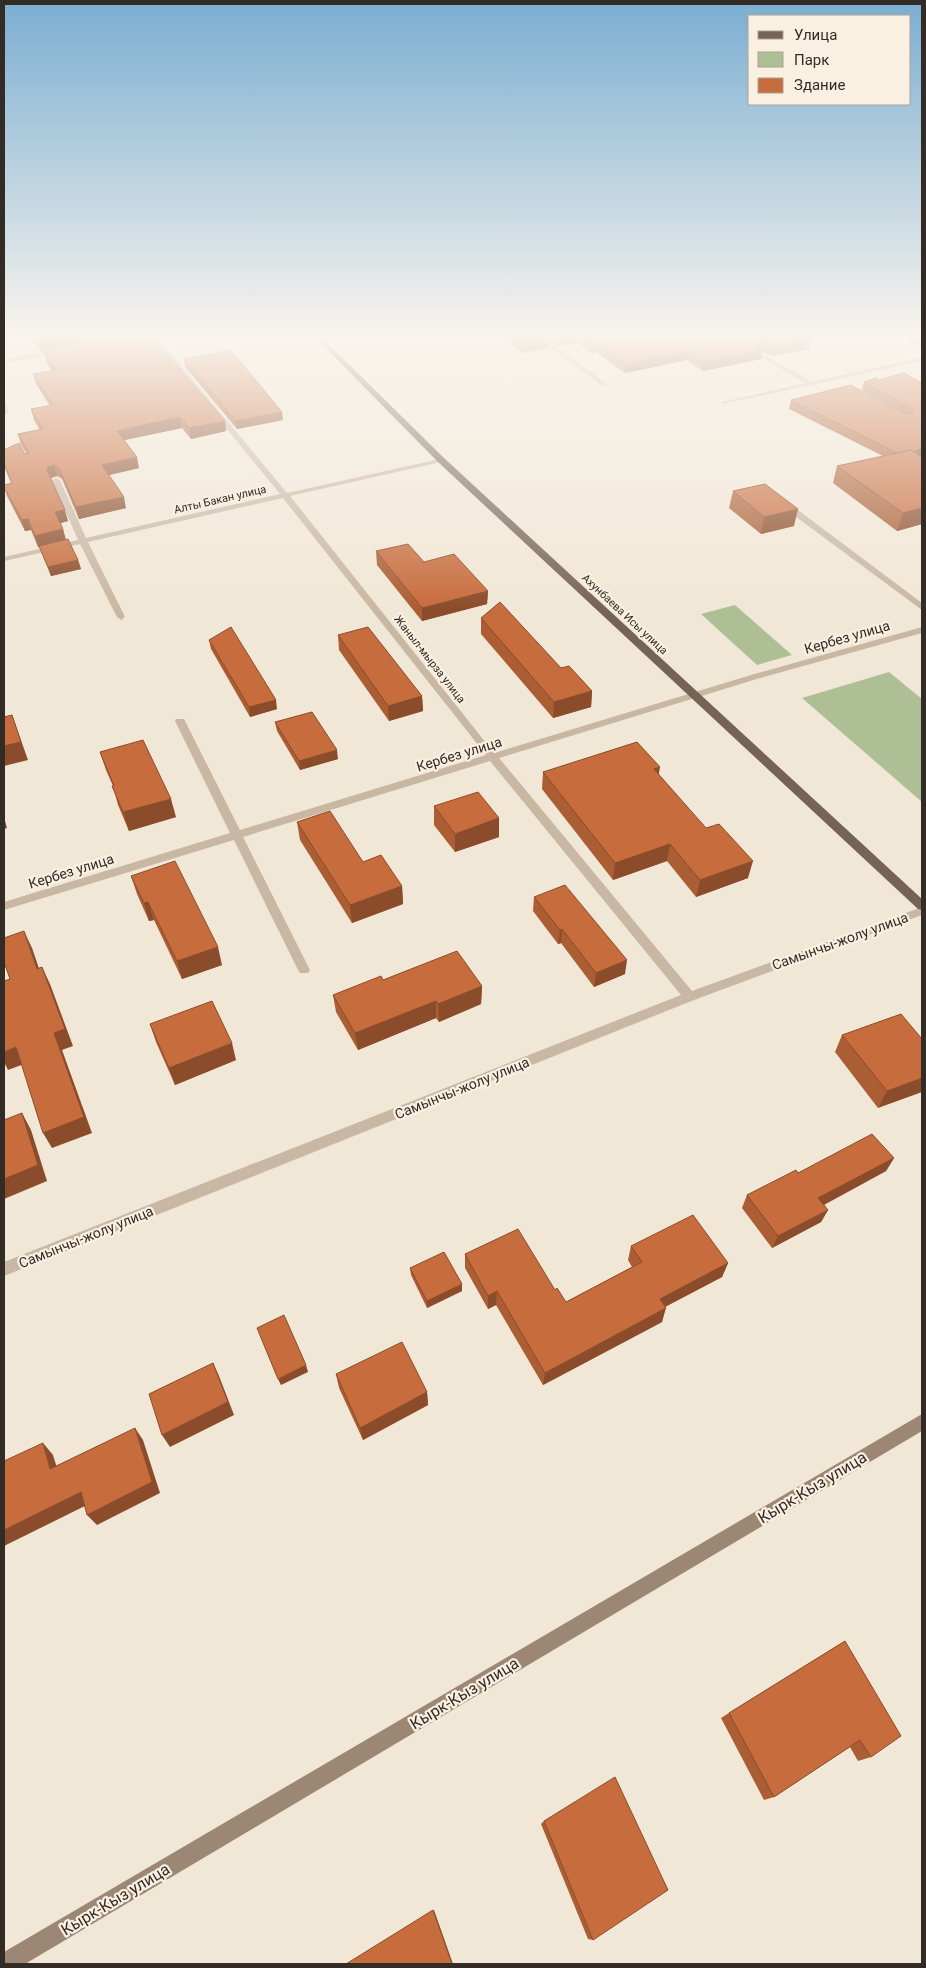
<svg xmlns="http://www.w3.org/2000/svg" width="926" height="1968" font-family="Roboto,sans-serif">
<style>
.green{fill:#aebf96}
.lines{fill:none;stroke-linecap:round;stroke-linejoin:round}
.street{fill:#c8b7a2;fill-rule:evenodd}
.secondary{fill:#9c8674;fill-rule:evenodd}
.primary{fill:#756355;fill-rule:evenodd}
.wall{fill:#ab5d34}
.shaded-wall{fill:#8b4c2b}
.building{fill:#c76c3d;stroke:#8b4c2b}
.labels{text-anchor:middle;stroke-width:4.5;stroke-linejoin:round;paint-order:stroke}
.far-street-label{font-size:11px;fill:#332b25;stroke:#f9f0e2}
.street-label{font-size:14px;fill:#332b25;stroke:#f9f0e2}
.near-street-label{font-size:16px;fill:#332b25;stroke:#f9f0e2}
</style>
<rect width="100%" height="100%" fill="#f1e7d6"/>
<path class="green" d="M735,605L792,655L757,665L701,614Z
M889,672L922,699V802L802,698Z"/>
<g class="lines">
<path class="street" d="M150,335H156L287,493L444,458V462H441L290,496L494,753L751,675L922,627V633L757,679L499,758L692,991L922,907V915L694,1000L4,1276V1262L681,995L490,761L243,837L310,970L308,973H300L298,970L234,840L4,910V902L230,833L175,721L176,719H184L185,721L240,830L486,755L283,498L88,542L125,617L121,620L117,617L80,544L4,561V557L78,540L52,480L56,478L60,480L86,538L280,494Z
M535,335H541L605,383V385H601Z
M747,345L812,382L922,357V361L722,404V402L805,383L745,348L744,347Z
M61,349L64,351L63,352L4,363V359Z
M4,403L7,405L8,413L4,414Z
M784,504H790L922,603V610L784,508Z"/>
<path class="secondary" d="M922,1414V1431L25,1964H4V1952Z"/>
<path class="primary" d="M313,335H319L444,458L922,899V910L918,909L438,462Z"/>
</g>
<path class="wall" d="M29,335H151L226,431L191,439L182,428L124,440L139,468L109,475L126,508L79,519L62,479L57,476L51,478L68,521L60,523L63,529L66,540L78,560L81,569L51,576L39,547H38L31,530L25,531L7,496L4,488V487L11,483L4,466V450L27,454L21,445L18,434L40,430L34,420L31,409L50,406L36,384L33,374L52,371L47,364L44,351H41Z
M499,335H830L808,339L811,340L809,349L772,356L762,351L761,359L703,371L687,360L625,373L596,352L591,353L577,342L558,346L544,335L548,348L522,353Z
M907,335H922V348L909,341Z
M184,359L283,420L237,429L185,367Z
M878,380L922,383V456H921L922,457V524L897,531L833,483L837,466L883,456L789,409L791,400L904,414L862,390L864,382Z
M733,491L794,526L761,534L729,508Z
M376,551L424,562L488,591L487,604L422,621L377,565Z
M481,618L561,668L592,691L591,707L553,718L481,634Z
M338,635L422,696L423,711L389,721L339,650Z
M209,640L277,709L250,717L211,649Z
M275,722L338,759L300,770L277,731Z
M100,752L176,817L129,831L118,805L113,786L106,770Z
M543,772L659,775L748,878L696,897L667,861L613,880L542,789Z
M434,806L499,818V837L455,852L434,825Z
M297,822L402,886L403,904L352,923L300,840Z
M131,876L222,965L182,979L154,920L149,921L137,894Z
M534,897L625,974L594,987L561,943L558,944L533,911Z
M383,980L482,986L481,1004L439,1022L436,1018L358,1050L336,1012L333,995Z
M150,1024L236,1060L175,1085L156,1042Z
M842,1035L922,1039L878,1108L835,1052Z
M894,1158L886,1171L824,1205L828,1210L821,1222L772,1248L742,1208L747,1195L798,1173Z
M631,1246L728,1263L722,1277L665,1307L662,1322L543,1385L496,1305L488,1309L465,1268V1254L555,1290L566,1302L632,1267L628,1260Z
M410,1268L462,1291L427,1308L411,1275Z
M336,1374L427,1392L428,1405L363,1440L339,1388Z
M845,1641L871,1757L858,1761L850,1747L774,1797L764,1800L721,1718L729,1713Z
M544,1821L593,1940L588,1939L541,1824Z"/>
<path class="shaded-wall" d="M82,335H139L43,348L44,351H41L38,342Z
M574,335H577V342L558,346L559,337Z
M798,335H830L797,341Z
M549,339L548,348L522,353V344Z
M811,340L809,349L772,356L774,348Z
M592,344H596V352L591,353Z
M763,350L761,359L703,371L704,362Z
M688,352L687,360L625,373L626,364Z
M282,412L283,420L237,429L236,421Z
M180,417L182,428L120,441L117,431Z
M225,421L226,431L191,439L189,428Z
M922,448V456L900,464L903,456Z
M137,457L139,468L105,476L102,465Z
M54,465L57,476L51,478L47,470L48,467Z
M124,497L126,508L79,519L76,507Z
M922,508V524L897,531L903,513Z
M798,509L794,526L761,534L764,517Z
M65,510L68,521L58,524L55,512Z
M28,519L31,530L25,531L22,520Z
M63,529L66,541L38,547L35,536Z
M78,560L81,569L51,576L48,567Z
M488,591L487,604L422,621V608Z
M592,691L591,707L553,718L554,702Z
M422,696L423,711L389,721L388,706Z
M276,700L277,709L250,717L249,707Z
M12,715L28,760L4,766V746Z
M337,750L338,759L300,770L299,761Z
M660,767L657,785L654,769Z
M171,799L176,817L129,831L123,812Z
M4,817L7,828L4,829Z
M499,818V837L455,852V834Z
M670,844L667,861L613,880L615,863Z
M753,861L748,878L696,897L700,880Z
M402,886L403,904L352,923L350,905Z
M148,902L154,920L149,921L144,903Z
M562,929L561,943L558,944L560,930Z
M24,931L32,948L45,986L37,969Z
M218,947L222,965L182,979L177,961Z
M627,960L625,974L594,987L596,973Z
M42,967L50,984L73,1046L62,1050L92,1133L52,1148L43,1133L54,1033Z
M482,986L481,1004L439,1022L438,1004Z
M436,1001V1018L358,1050L355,1033Z
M232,1043L236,1060L175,1085L169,1068Z
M16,1047L24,1064L8,1070L4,1062V1052Z
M922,1078V1092L878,1108L887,1091Z
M22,1113L31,1130L47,1181L4,1199V1179Z
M894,1158L886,1171L812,1211L818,1198Z
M828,1210L821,1222L772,1248L778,1236Z
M728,1263L722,1277L655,1312L660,1299Z
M462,1284V1291L427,1308V1301Z
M497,1291L496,1305L488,1309V1296Z
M666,1308L662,1322L543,1385L545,1373Z
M213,1363L219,1376L234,1415L170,1447L162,1435Z
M306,1365L308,1372L281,1385L278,1379Z
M427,1392L428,1405L363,1440L360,1428Z
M135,1428L143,1440L160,1493L97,1525L87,1515Z
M43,1443L53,1455L61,1481L50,1469Z
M81,1492L91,1503L4,1546V1530Z
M433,1910H434L453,1964H452Z"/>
<path class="building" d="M33,335H82L38,342Z
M122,335H151L225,421L189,428L180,417L117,431L137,457L102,465L124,497L76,507L59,468L54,465L48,467L47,470L65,510L55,512L63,529L35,536L28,519L22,520L4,487V485L12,483L4,463V450L19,443L25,454L29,453L18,434L43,429L31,409L53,405L33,374L56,370L44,354L47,353L43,348Z
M510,335H543L549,339L522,344Z
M555,335H574L559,337Z
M578,335H736L763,350L704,362L688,352L626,364L596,344H592Z
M751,335H801L811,340L774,348Z
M915,335H922V338Z
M231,350L282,412L236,421L184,359Z
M904,373L922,383V448L914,452L911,450L897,453L791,400L851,385L904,414L913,412L912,409L864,382L876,378L878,380Z
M911,450L922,457V508L903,513L837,466Z
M765,484L798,509L764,517L733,491Z
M68,539L78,560L48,567L39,546Z
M408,544L424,562L454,554L488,591L422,608L376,551Z
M500,602L561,668L569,666L592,691L554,702L481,618Z
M231,627L276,700L249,707L209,640Z
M368,627L422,696L388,706L338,635Z
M312,712L337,750L299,761L275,722Z
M12,715L21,742L4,746V717Z
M143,740L171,799L123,812L112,786H114L100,752Z
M637,742L660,767L654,769L706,828L719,824L753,861L700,880L670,844L615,863L543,772Z
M478,792L499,818L455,834L434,806Z
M330,811L363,862L381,855L402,886L350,905L297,822Z
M175,861L218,947L177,961L148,902L144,903L131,876Z
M565,885L627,960L596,973L562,929L560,930L534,897Z
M24,931L37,969L42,967L65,1029L54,1033L84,1117L43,1133L16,1047L4,1052V981L10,979L4,962V938Z
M457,951L482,986L438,1004L436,1001L355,1033L333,995L381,976L383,980Z
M212,1001L232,1043L169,1068L150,1024Z
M901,1014L922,1039V1078L887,1091L842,1035Z
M22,1113L38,1165L4,1179V1120Z
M872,1134L894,1158L818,1198L828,1210L778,1236L747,1195L796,1170L798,1173Z
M693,1215L728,1263L660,1299L666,1308L545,1373L497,1291L488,1296L465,1254L518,1229L555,1290L557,1288L566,1302L642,1262L631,1246Z
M444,1252L462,1284L427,1301L410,1268Z
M284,1315L306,1365L278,1379L257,1328Z
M402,1342L427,1392L360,1428L336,1374Z
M213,1363L228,1402L162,1435L149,1394Z
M135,1428L152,1482L87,1515L81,1492L4,1530V1461L43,1443L50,1469Z
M845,1641L901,1736L871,1757L860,1740L774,1797L729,1713Z
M615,1777L668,1890L593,1940L544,1821Z
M433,1910L452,1964H346Z"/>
<linearGradient id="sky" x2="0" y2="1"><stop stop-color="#7aaed1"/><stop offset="0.55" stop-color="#f9f4ed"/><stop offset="1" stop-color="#f9f4ed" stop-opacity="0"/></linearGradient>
<rect width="926" height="610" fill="url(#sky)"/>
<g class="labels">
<g class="far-street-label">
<text transform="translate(220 499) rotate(-13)" y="4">Алты Бакан улица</text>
<text transform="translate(625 614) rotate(43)" y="4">Ахунбаева Исы улица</text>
<text transform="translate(430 659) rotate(52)" y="4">Жаныл-мырза улица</text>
</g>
<g class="street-label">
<text transform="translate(847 637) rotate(-16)" y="5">Кербез улица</text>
<text transform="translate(459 754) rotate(-17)" y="5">Кербез улица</text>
<text transform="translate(71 871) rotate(-17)" y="5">Кербез улица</text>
<text transform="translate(840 941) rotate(-20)" y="5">Самынчы-жолу улица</text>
<text transform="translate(462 1088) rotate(-22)" y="5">Самынчы-жолу улица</text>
<text transform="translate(86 1237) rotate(-22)" y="5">Самынчы-жолу улица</text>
</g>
<g class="near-street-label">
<text transform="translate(812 1487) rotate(-31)" y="6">Кырк-Кыз улица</text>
<text transform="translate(464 1693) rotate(-31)" y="6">Кырк-Кыз улица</text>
<text transform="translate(115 1899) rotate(-31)" y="6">Кырк-Кыз улица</text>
</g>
</g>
<rect width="926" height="1968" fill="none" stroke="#332b25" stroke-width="10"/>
<rect x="748" y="15" width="162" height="90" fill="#f9f0e2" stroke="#aaa196"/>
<rect x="758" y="31" width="25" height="8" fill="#756355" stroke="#aaa196"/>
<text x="794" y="40" font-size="15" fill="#332b25">Улица</text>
<rect x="758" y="52" width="25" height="15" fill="#aebf96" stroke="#aaa196"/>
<text x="794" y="65" font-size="15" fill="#332b25">Парк</text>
<rect x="758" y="78" width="25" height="15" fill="#c76c3d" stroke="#aaa196"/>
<text x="794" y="90" font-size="15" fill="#332b25">Здание</text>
</svg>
